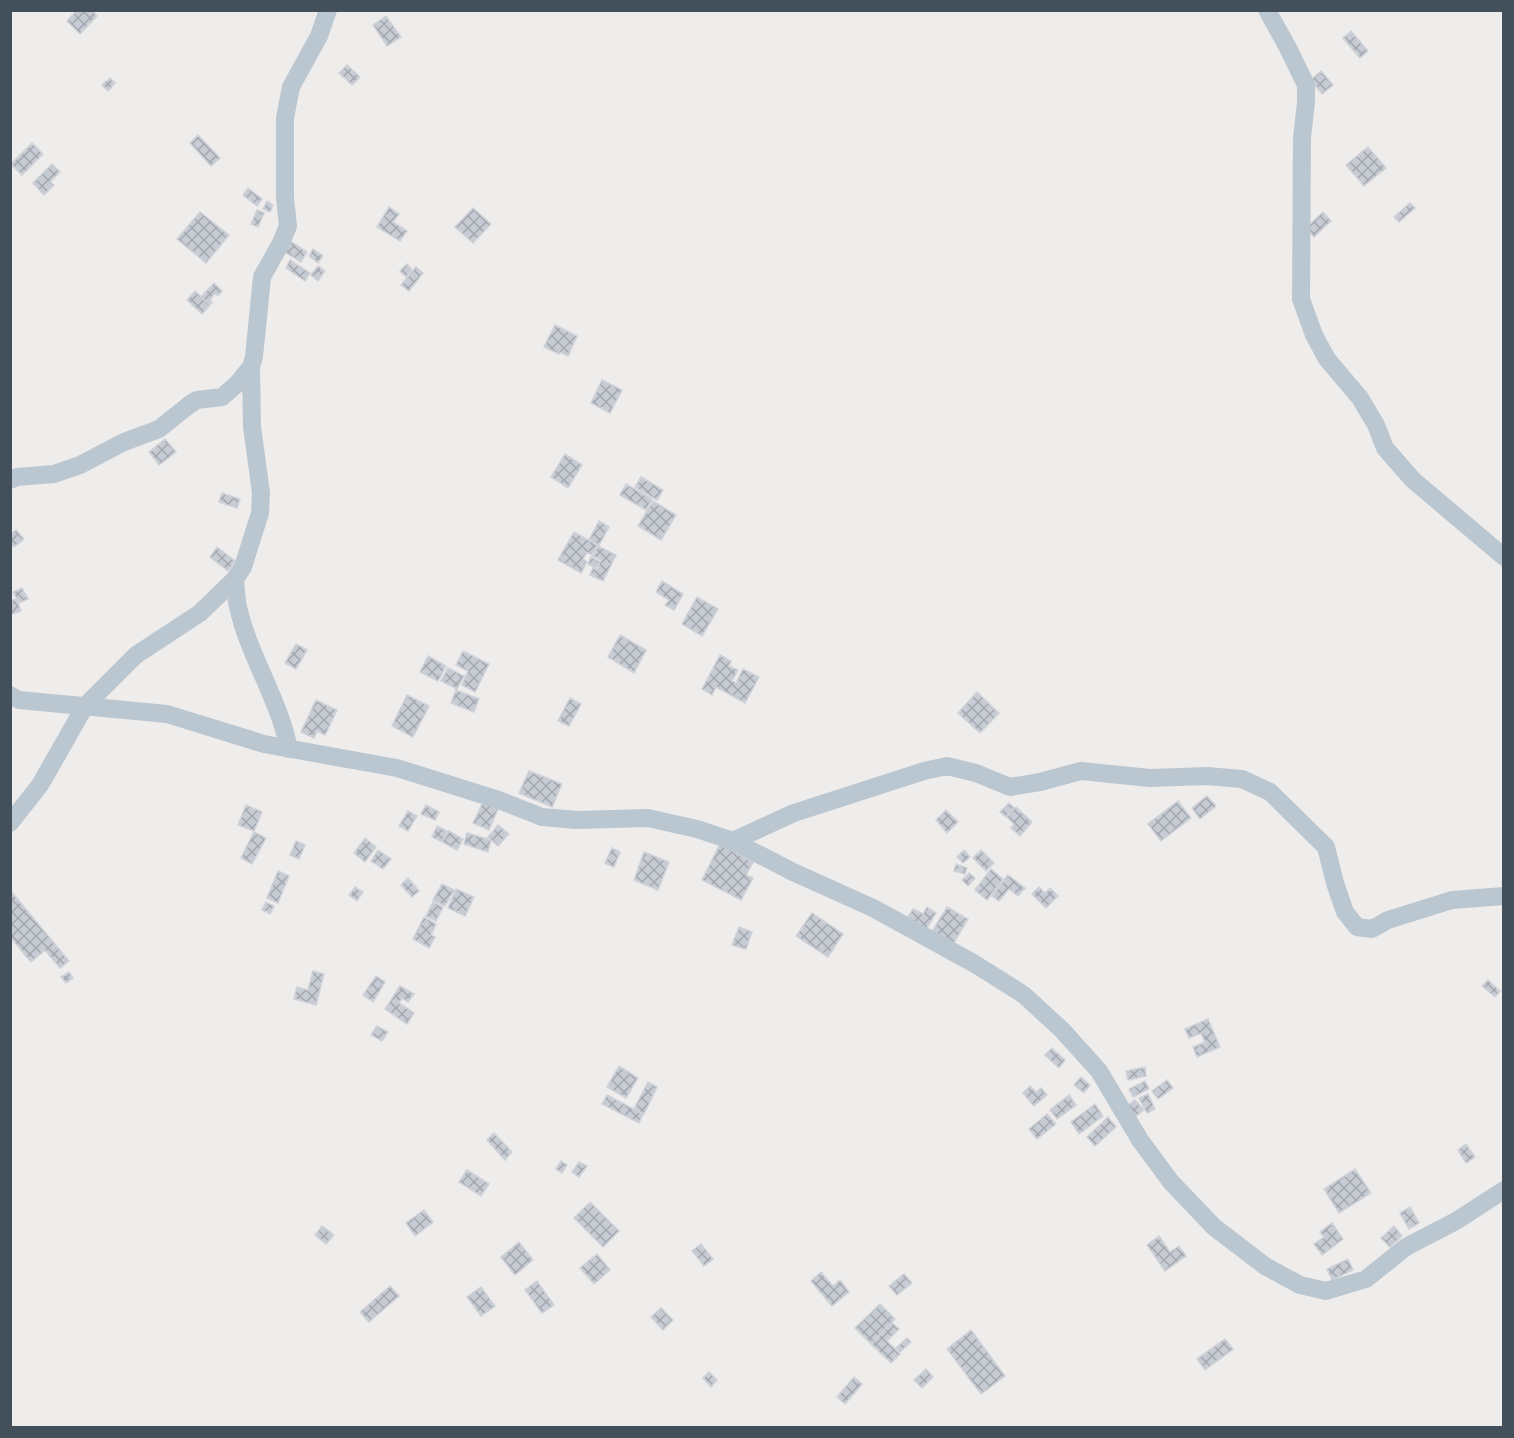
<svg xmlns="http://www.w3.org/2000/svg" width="1514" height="1438" font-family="'Work Sans',sans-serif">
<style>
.building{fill:url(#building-cross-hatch);stroke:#d0d2d9;stroke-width:1.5}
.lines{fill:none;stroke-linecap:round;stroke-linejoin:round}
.minor{stroke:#bbc7d0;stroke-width:18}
</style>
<defs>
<pattern id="building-cross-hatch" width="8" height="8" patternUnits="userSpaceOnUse" patternTransform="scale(1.5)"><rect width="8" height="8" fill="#c7cbd3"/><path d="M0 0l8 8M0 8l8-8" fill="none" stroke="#a3a7ae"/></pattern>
</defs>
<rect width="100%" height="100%" fill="#efecec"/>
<path class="building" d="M77,10H92L97,16L80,34L67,21Z
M386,16L401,37L387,46L373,25Z
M1351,31L1368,51L1360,58L1343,38Z
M347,65L360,77L352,85L339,73Z
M1321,71L1333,85L1322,94L1311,80Z
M110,78L115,83L108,91L102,85Z
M198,135L220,158L211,166L190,143Z
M32,143L43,154L22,175L11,164Z
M1368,147L1386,168L1364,186L1346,165Z
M52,164L60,172L50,182L54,185L44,195L33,183Z
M248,188L262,199L257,206L243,195Z
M267,201L273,205L270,212L263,209Z
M1410,203L1415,208L1399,222L1394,217Z
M389,207L399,214L393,222L407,231L400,241L377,227Z
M473,208L491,224L473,243L455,227Z
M257,210L264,213L258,227L251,224Z
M200,212L229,235L206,263L177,239Z
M1323,212L1331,221L1314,237L1306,228Z
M290,241L307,252L301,262L283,251Z
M313,249L323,256L318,263L309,256Z
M290,260L310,273L305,281L286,268Z
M407,264L412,270L406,277L400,271Z
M318,266L325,271L318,281L311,275Z
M416,267L423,273L409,291L401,285Z
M214,283L222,291L218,296L215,293L210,300L212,302L210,305L201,297Z
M195,291L210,305L202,314L187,300Z
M555,325L577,336L568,356L560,352L559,354L544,347Z
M602,380L622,390L610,413L591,403Z
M165,439L176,452L159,465L149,452Z
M565,454L582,465L568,488L551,477Z
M641,477L663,490L657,500L635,487Z
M626,484L652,499L646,510L620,495Z
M222,493L240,499L237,508L219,502Z
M653,501L676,515L661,540L638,526Z
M599,521L609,527L599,545L589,540Z
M16,530L24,539L14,547L10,543V535Z
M574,532L597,545L592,555L587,552L583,559L587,562L581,573L558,560Z
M598,546L616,555L603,581L590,575L593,568L597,570L601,560L593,556Z
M217,547L235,561L228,571L210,557Z
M591,557L600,562L596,568L588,564Z
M662,581L683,594L674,610L665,605L669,600L656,592Z
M22,588L28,599L19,603L13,592Z
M697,597L718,609L702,636L682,624Z
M16,599L21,611L10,615V601Z
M620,635L646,650L634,673L608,657Z
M296,644L307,650L296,669L285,663Z
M463,651L489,664L475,692L462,685L468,671L456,665Z
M720,655L731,661L729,666L738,670L732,681L736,683L743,669L759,677L745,703L716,687L712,695L702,689Z
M428,656L446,666L438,681L420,672Z
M448,668L464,676L457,689L441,681Z
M456,690L479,699L474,712L451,703Z
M977,692L999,713L980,733L958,713Z
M407,695L429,706L413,737L392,726Z
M570,698L581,704L569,726L558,721Z
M316,700L337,710L325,735L317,731L314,738L301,732Z
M529,771L562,784L552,807L519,793Z
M1207,796L1216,806L1200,819L1192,808Z
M1178,801L1191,818L1161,841L1148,824Z
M483,802L498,809L489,830L473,823Z
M1009,803L1014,808L1006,817L1000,812Z
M246,805L262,812L254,831L238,825Z
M426,805L439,812L435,820L421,814Z
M1016,807L1032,822L1020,836L1011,828L1014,824L1007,817Z
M946,810L958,822L947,833L936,820Z
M408,811L417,816L408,831L399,826Z
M498,825L509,834L498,846L488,837Z
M437,826L447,831L442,842L432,837Z
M449,831L463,839L457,850L442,842Z
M254,832L266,838L252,864L241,858Z
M467,833L491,840L488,852L464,844Z
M365,838L376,847L365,862L354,853Z
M296,841L305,845L299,859L290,855Z
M720,844L753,862L746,875L753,878L741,900L702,880Z
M612,848L620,852L614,867L605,863Z
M378,850L391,859L383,869L371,861Z
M964,850L970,857L963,863L957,857Z
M981,850L994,863L986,871L973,858Z
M644,852L669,862L658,890L634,880Z
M956,864L967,868L965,874L954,871Z
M991,869L1003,879L987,900L975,890Z
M278,871L289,876L278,903L267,898Z
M969,873L975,878L968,886L962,880Z
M1008,875L1025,888L1018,896L1009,889L999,901L992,896Z
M408,878L419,891L412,897L401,885Z
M442,884L454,890L445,906L433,900Z
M355,887L363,892L357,901L349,895Z
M1039,887L1045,893L1050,888L1058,896L1046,908L1032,894Z
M456,889L474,897L465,916L448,908Z
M10,890L69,961L60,968L45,950L31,962L10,937Z
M266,902L274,906L270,914L262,910Z
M433,902L443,907L436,921L426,916Z
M927,907L936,913L925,932L906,920L913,909L923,914Z
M947,907L968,919L952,946L931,933Z
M812,913L843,934L828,957L796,936Z
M424,917L436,924L431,935L435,937L429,948L413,939Z
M739,927L752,932L746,949L732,945Z
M313,971L324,974L316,1005L294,999L297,987L308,990Z
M69,972L73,978L66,983L61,977Z
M376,976L385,982L373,1002L363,995Z
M1488,980L1500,991L1495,997L1482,986Z
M400,986L414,994L408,1002L402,998L399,1003L414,1013L407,1024L385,1009Z
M1208,1019L1220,1047L1197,1057L1193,1047L1205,1042L1201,1033L1189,1038L1185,1029Z
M377,1026L388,1032L382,1041L371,1035Z
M1052,1048L1065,1060L1059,1068L1045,1055Z
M619,1066L638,1078L626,1098L607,1087Z
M1145,1067L1146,1076L1128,1080L1126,1071Z
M1081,1077L1090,1085L1084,1093L1074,1085Z
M1167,1080L1173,1088L1158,1099L1152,1091Z
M1145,1081L1149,1089L1133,1097L1129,1089Z
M648,1082L657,1087L644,1114L634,1109Z
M1030,1086L1036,1092L1041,1088L1047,1095L1034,1106L1023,1093Z
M1148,1094L1155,1109L1147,1113L1139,1098Z
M607,1095L643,1114L639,1123L602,1104Z
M1069,1095L1076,1105L1057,1119L1050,1110Z
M1135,1100L1144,1110L1135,1117L1127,1106Z
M1095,1104L1103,1116L1079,1134L1071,1122Z
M1047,1114L1056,1124L1037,1139L1029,1129Z
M1108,1117L1116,1127L1095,1146L1087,1137Z
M494,1133L512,1152L505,1160L487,1140Z
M1466,1144L1475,1157L1466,1163L1458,1150Z
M561,1161L567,1165L562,1173L556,1169Z
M579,1162L587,1166L579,1177L572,1172Z
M1355,1169L1371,1193L1339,1213L1324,1189Z
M467,1170L489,1184L481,1196L459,1182Z
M590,1202L619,1231L603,1247L574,1218Z
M1410,1207L1419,1223L1409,1229L1400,1213Z
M424,1210L433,1222L415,1236L406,1223Z
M1332,1223L1343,1239L1322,1255L1314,1244L1324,1237L1320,1232Z
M322,1226L334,1235L326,1244L315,1235Z
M1394,1226L1402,1236L1390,1247L1381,1238Z
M1159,1236L1170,1252L1179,1246L1186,1256L1165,1271L1147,1245Z
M519,1242L533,1260L515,1275L501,1257Z
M701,1244L713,1259L704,1266L692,1251Z
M597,1254L610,1270L594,1284L580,1268Z
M1348,1259L1353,1270L1332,1280L1327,1269Z
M821,1272L833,1286L840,1280L849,1292L832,1306L811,1281Z
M904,1274L912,1283L897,1295L889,1286Z
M537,1281L554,1305L542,1313L525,1290Z
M390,1286L399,1296L369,1322L360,1312Z
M481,1287L495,1306L481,1316L467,1297Z
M880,1304L895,1319L871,1344L855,1328Z
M661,1308L673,1320L663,1330L651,1317Z
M892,1323L899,1329L887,1341L900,1354L891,1363L871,1344Z
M971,1330L1005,1376L981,1394L947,1349Z
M907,1338L911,1342L900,1352L896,1348Z
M1225,1339L1233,1349L1205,1370L1197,1359Z
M926,1369L933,1377L922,1388L914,1380Z
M709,1372L717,1380L711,1387L703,1378Z
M854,1377L862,1384L845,1404L837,1397Z"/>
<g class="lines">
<path class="minor" d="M1267,10L1287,46L1306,85V102L1302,138L1301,299L1314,335L1327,359L1360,398L1376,425L1385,448L1413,480L1504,557
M10,480L17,477L54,474L80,465L124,442L159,429L189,405L197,400L222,397L238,383L251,367
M235,579C236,588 236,598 238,607C249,656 279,699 289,749
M10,695L19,700L167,714L264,744L397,768L499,800L542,817L577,820L648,818L697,829L733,841L793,872L873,908L975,964L1024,995L1062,1030L1099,1071L1140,1140L1171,1182L1214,1227L1265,1266L1300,1285L1326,1291L1366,1279L1406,1247L1456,1221L1504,1190
M10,823L40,785L85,706L136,655L200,613L235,579L243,567L260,513L261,493L252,427L251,367L254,357L262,277L281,243L288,226L285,198V118L291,87L319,36L328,10
M733,841L794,813L924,771L947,766L976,773L1010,787L1040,782L1081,771L1150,778L1207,776L1242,779L1270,792L1326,847L1335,883L1345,912L1357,927L1372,929L1388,920L1452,900L1504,896"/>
</g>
<rect width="1514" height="1438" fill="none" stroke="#43505b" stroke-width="24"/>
</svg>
